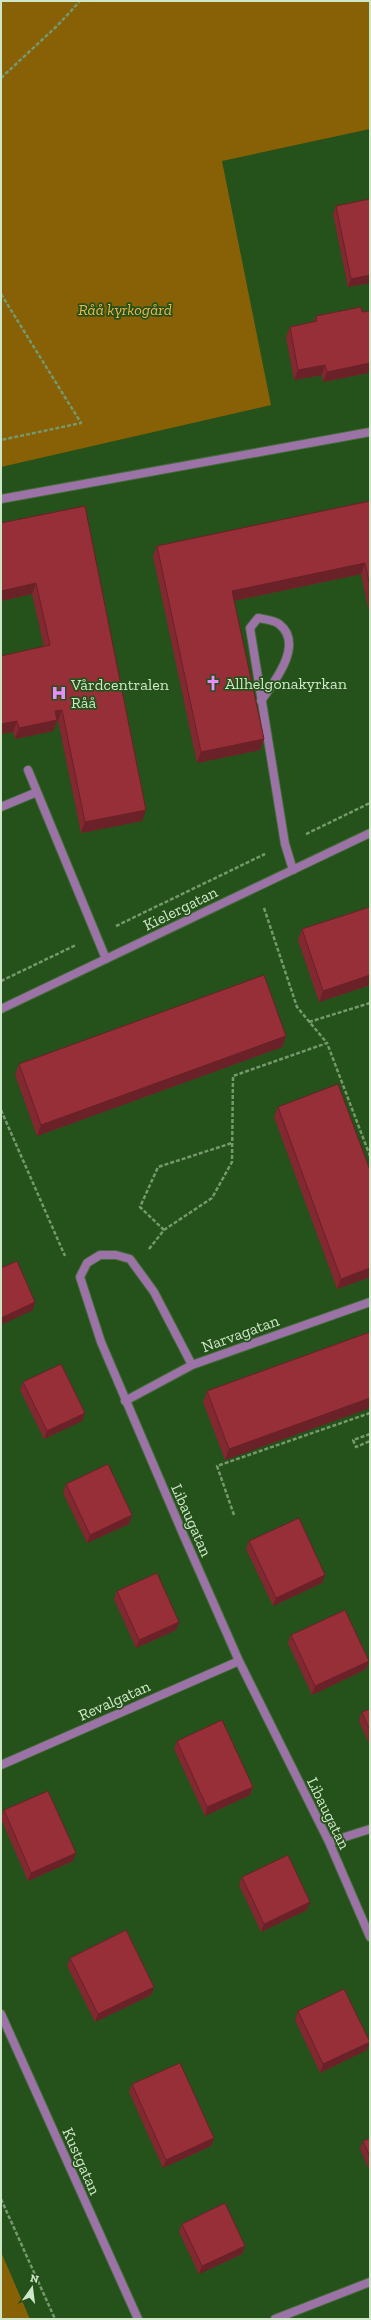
<svg xmlns="http://www.w3.org/2000/svg" width="371" height="2320" font-family="'Zilla Slab',serif">
<style>
.green{fill:#886005}
.lines{fill:none;stroke-linecap:round;stroke-linejoin:round}
.service-casing{stroke:#446c3a;stroke-width:10}
.minor-casing{stroke:#446c3a;stroke-width:10}
.tertiary-casing{stroke:#446c3a;stroke-width:10}
.path{stroke:#75986d;stroke-width:2.5;stroke-dasharray:4 2;stroke-linecap:butt}
.service{stroke:#9c73a6;stroke-width:8}
.minor{stroke:#9c73a6;stroke-width:8}
.tertiary{stroke:#9c73a6;stroke-width:8}
.wall{fill:#822830}
.shaded-wall{fill:#6a2127}
.building{fill:#972f38;stroke:#6a2127}
.labels{text-anchor:middle;stroke-width:3.5;stroke-linejoin:round;paint-order:stroke}
.park-label{font-size:16px;font-style:italic;fill:#ecb54e;stroke:#25511a}
.poi-label{font-size:16px;fill:#cfe7c9;stroke:#25511a;text-anchor:start}
.street-label{font-size:16px;fill:#cfe7c9;stroke:#25511a}
</style>
<rect width="100%" height="100%" fill="#25511a"/>
<path class="green" d="M1,1H370V129L222,161L271,405L1,467Z
M1,2252L30,2319H1Z"/>
<g class="lines">
<g class="service-casing">
<path id="service" d="M1,499L370,432
M261,701C274,682 305,644 279,624C274,620 263,619 258,618L250,628L285,844L293,870
M28,770L106,959
M1,807L37,792"/>
</g>
<g class="minor-casing">
<path id="minor" d="M192,1365L154,1292L130,1259L116,1255H100L87,1263L80,1277L101,1342L183,1534L239,1661L329,1842L370,1937
M125,1401L192,1365L370,1302
M1,1765L239,1661
M329,1842L370,1829
M275,2319L370,2282"/>
</g>
<g class="tertiary-casing">
<path id="tertiary" d="M1,1009L370,833
M1,2014L138,2319"/>
</g>
<path class="path" d="M1,78L58,25L80,1
M1,294L81,423L1,440
M306,834L370,803
M264,908L297,1007L327,1043
M116,926L265,854
M1,981L76,945
M309,1022L370,1003
M1,1110L65,1256
M164,1230L140,1207L158,1167L232,1143
M149,1249L164,1230L212,1198L232,1162L233,1076L327,1043L370,1156
M370,1434L353,1440L356,1447L370,1441
M234,1515L217,1466L370,1413
M1,2199L55,2319"/>
<use href="#service" class="service"/>
<use href="#minor" class="minor"/>
<use href="#tertiary" class="tertiary"/>
</g>
<path class="wall" d="M370,199V283L348,287L333,214L336,206Z
M316,316L368,373L323,382L322,375L294,380L286,337L290,327L314,322Z
M370,501V617L361,574L234,601L264,739L260,750L197,763L153,556L157,546Z
M85,506L142,821L81,833L58,721H57L53,731L15,739L13,732L1,734V656L44,647L32,594L1,601Z
M370,907V985L319,1002L298,940L302,929Z
M286,1036L282,1047L37,1136L15,1075L19,1064Z
M278,1107L370,1170V1277L337,1289L274,1117Z
M370,1332V1408L225,1460L203,1402L207,1391Z
M23,1382L85,1413L82,1421L44,1439L20,1390Z
M66,1484L132,1515L129,1524L87,1543L63,1493Z
M249,1541L325,1575L322,1583L273,1606L246,1549Z
M117,1591L179,1622L176,1630L136,1648L114,1599Z
M291,1635L369,1661L366,1669L312,1695L288,1643Z
M370,1709V1746L359,1721L362,1712Z
M177,1741L253,1787L250,1795L205,1816L174,1749Z
M4,1810L73,1861L28,1881L1,1819V1817Z
M242,1877L310,1902L307,1910L261,1932L239,1885Z
M70,1958L154,1987L151,1995L95,2022L67,1966Z
M298,2011L367,2050L320,2073L295,2020Z
M132,2084L211,2146L163,2168L129,2092Z
M370,2138V2172L360,2149L363,2141Z
M182,2224L242,2254L199,2274L179,2232Z"/>
<path class="shaded-wall" d="M370,275V283L348,287L351,279Z
M370,358V369L368,373L323,382L327,372Z
M325,365L322,375L294,380L298,370Z
M365,563L361,574L228,602L232,591Z
M36,583L32,594L1,601V591Z
M62,710L58,721H57L53,731L15,739L19,728L55,711Z
M17,721L13,732L1,734V724Z
M264,739L260,750L197,763L201,752Z
M146,810L142,821L81,833L85,822Z
M370,975V985L319,1002L323,991Z
M286,1036L282,1047L37,1136L41,1125Z
M370,1268V1277L337,1289L341,1279Z
M35,1302L33,1310L1,1325V1318Z
M370,1398V1408L225,1460L229,1449Z
M85,1413L82,1421L44,1439L47,1431Z
M132,1515L129,1524L87,1543L90,1535Z
M325,1575L322,1583L273,1606L276,1598Z
M179,1622L176,1630L136,1648L139,1640Z
M369,1661L366,1669L312,1695L315,1686Z
M253,1787L250,1795L205,1816L207,1807Z
M76,1853L73,1861L28,1881L31,1873Z
M310,1902L307,1910L261,1932L264,1924Z
M154,1987L151,1995L95,2022L98,2014Z
M370,2042L367,2050L320,2073L323,2064Z
M214,2138L211,2146L163,2168L166,2160Z
M245,2246L242,2254L199,2274L202,2266Z"/>
<path class="building" d="M370,199V275L351,279L336,206Z
M361,307L362,312L370,311V363L327,372L325,365L298,370L290,327L317,321L316,316Z
M370,501V587L365,563L232,591L264,739L201,752L157,546Z
M85,506L146,810L85,822L62,710L55,711L57,720L19,728L17,721L1,724V656L50,645L36,583L1,591V523Z
M370,907V975L323,991L302,929Z
M264,975L286,1036L41,1125L19,1064Z
M338,1084L370,1170V1268L341,1279L278,1107Z
M17,1261L35,1302L1,1318V1268Z
M370,1332V1398L229,1449L207,1391Z
M61,1364L85,1413L47,1431L23,1382Z
M108,1464L132,1515L90,1535L66,1484Z
M299,1518L325,1575L276,1598L249,1541Z
M157,1573L179,1622L139,1640L117,1591Z
M345,1610L369,1661L315,1686L291,1635Z
M370,1709V1731L362,1712Z
M222,1720L253,1787L207,1807L177,1741Z
M48,1791L76,1853L31,1873L4,1810Z
M288,1855L310,1902L264,1924L242,1877Z
M126,1930L154,1987L98,2014L70,1958Z
M344,1989L370,2042L323,2064L298,2011Z
M180,2063L214,2138L166,2160L132,2084Z
M370,2138V2157L363,2141Z
M225,2203L245,2246L202,2266L182,2224Z"/>
<defs>
<g id="church-bare" transform="scale(1.2)"><path d="M-1.2-6h2.4v3.5h3.3v2.4h-3.3V6h-2.4V-.1h-3.3v-2.4h3.3Z" fill="#e98dfe" stroke="#25511a" stroke-width="2.5" paint-order="stroke"/></g>
<g id="hospital-bare" transform="scale(1.2)"><path d="M-5-5h3v3.5h4V-5h3V5h-3V1.5h-4V5h-3Z" fill="#e98dfe" stroke="#25511a" stroke-width="2.5" paint-order="stroke"/></g>
</defs>
<g fill-rule="evenodd">
<use href="#church-bare" x="213" y="683"/>
<use href="#hospital-bare" x="59" y="693"/>
</g>
<g class="labels">
<g class="park-label">
<text x="125" y="315">Råå kyrkogård</text>
</g>
<g class="poi-label">
<text x="225" y="689">Allhelgonakyrkan</text>
<text x="71" y="690">Vårdcentralen<tspan x="71" dy="18">Råå</tspan></text>
</g>
<g class="street-label">
<text transform="translate(180 908) rotate(-26)" y="6">Kielergatan</text>
<text transform="translate(240 1333) rotate(-20)" y="6">Narvagatan</text>
<text transform="translate(192 1520) rotate(66)" y="6">Libaugatan</text>
<text transform="translate(114 1700) rotate(-24)" y="6">Revalgatan</text>
<text transform="translate(329 1813) rotate(64)" y="6">Libaugatan</text>
<text transform="translate(82 2161) rotate(66)" y="6">Kustgatan</text>
</g>
</g>
<rect width="371" height="2320" fill="none" stroke="#cfe7c9" stroke-width="4"/>
<g transform="translate(32 2288) rotate(14)" stroke="#25511a" stroke-width="3" paint-order="stroke">
<path d="M0-3L7 15L0 10L-7 15Z" fill="#cfe7c9"/>
<text y="-6" font-size="11" font-weight="bold" text-anchor="middle" fill="#cfe7c9">N</text>
</g>
</svg>
